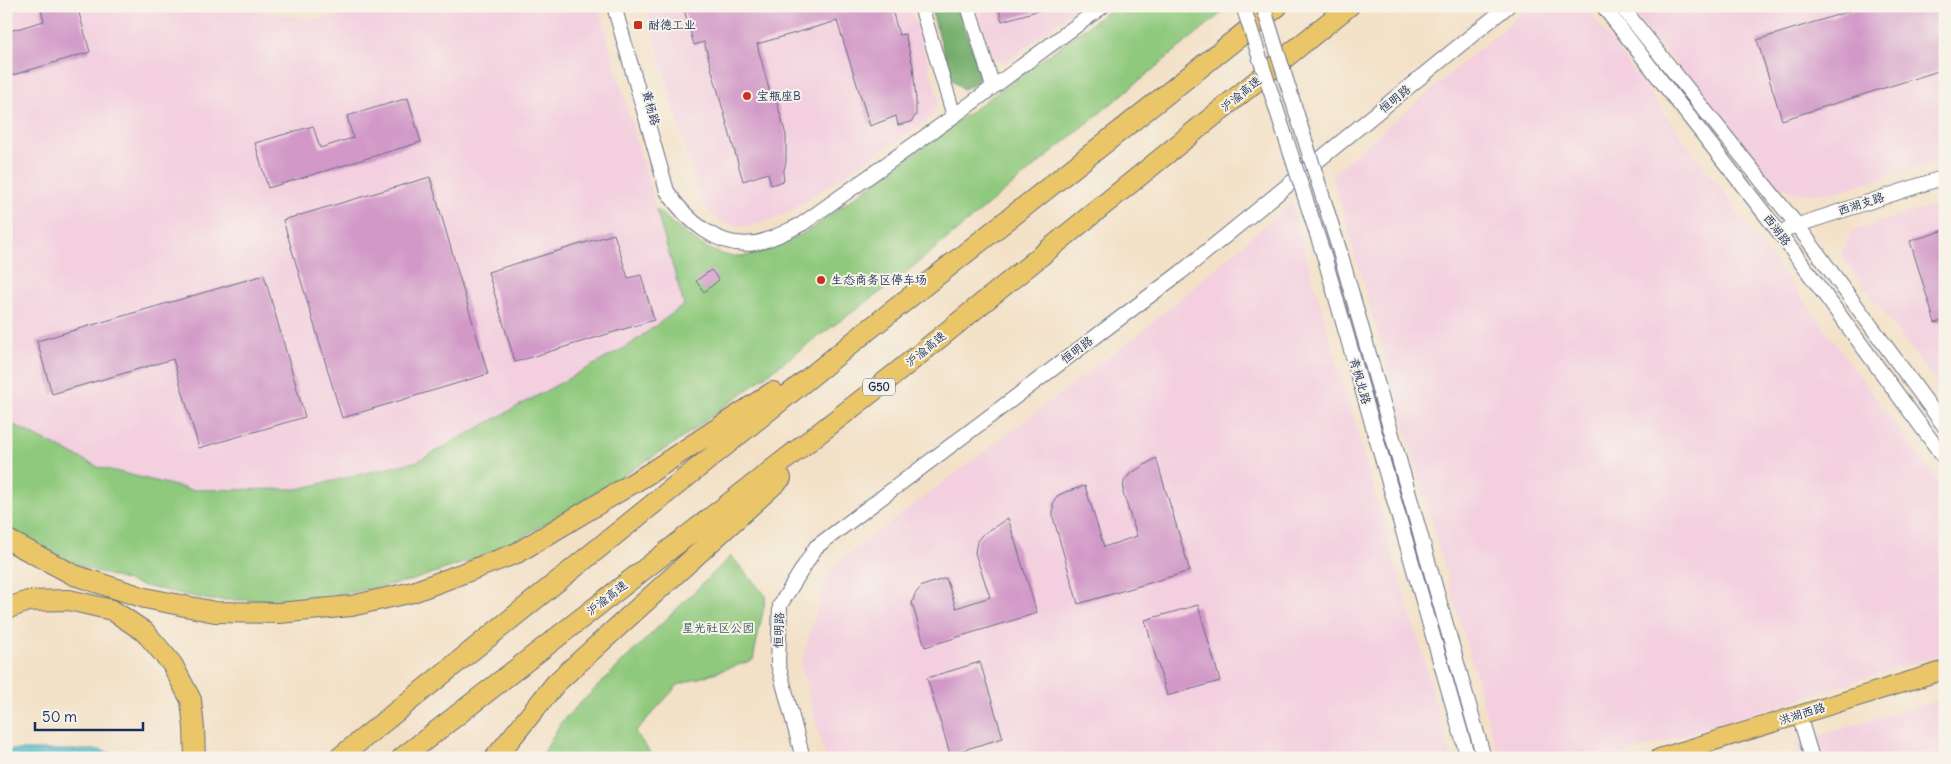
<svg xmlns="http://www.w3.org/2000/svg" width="1951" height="764" font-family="Delius,'LXGW WenKai TC',sans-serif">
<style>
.built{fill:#f3cfdf}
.green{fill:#8fc97d;stroke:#557c6e}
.forest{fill:#73ad6c;stroke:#476e65}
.water{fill:#4ebbc9;stroke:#347594}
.building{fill:#d299c8}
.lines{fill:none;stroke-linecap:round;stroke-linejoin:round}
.minor-casing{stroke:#676d83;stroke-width:16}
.major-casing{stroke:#676d83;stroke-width:20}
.highway-casing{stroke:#676d83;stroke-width:22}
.minor{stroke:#fff;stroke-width:14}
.major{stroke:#ebc669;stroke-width:18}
.highway{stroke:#ebc669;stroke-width:20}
.minor-bridge-casing{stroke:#676d83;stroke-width:16;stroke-linecap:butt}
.minor-bridge{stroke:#fff;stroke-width:14}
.poi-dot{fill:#c8321e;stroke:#f7f3e8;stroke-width:2}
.labels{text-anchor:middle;stroke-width:4;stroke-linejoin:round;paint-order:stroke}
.shield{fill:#f7f3e8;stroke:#5d6a87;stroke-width:1}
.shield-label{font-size:11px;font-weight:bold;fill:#1b2f5e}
.poi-label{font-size:12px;fill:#1b2f5e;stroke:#f7f3e8;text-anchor:start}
.street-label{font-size:12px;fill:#1b2f5e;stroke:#f7f3e8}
.park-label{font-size:12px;fill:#385666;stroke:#f7f3e8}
</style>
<rect width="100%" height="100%" fill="#f7f3e8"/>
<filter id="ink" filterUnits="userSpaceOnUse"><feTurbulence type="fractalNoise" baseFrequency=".02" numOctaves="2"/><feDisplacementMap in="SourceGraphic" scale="10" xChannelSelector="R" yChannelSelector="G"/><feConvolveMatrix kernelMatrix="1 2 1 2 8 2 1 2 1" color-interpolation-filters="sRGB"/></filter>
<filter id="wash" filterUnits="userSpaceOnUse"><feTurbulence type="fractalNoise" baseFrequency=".0096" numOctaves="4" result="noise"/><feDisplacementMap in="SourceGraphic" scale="20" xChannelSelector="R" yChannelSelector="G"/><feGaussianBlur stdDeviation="1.12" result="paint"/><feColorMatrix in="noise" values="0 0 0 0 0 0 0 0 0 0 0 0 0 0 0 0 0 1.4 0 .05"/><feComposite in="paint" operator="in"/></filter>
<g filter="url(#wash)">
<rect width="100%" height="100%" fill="#f3e1c7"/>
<path class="built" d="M6,6H258L276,15L320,18L376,11L387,6H598L684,305L628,346L418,461L298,489L192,490L98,467L16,426L6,417Z
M646,6H910L939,100L933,116L790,211L760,224L746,226L732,225L719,220L707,210L698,195Z
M976,6H1079L1005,63L992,58Z
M1530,6H1585L1945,491V653L1613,758H1499L1332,174Z
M1627,6H1945V159L1836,192L1814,194L1794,193L1776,183Z
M1945,202V394L1841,256L1852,230Z
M1291,203L1452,758H825L801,664L828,570L1139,334Z
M1945,698V758H1800L1795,743Z"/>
<path class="green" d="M1115,6H1230L893,283L815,339L681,439L562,514L514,542L475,559L413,580L348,593L278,600H210L144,586L76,565L6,527V417L16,426L98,467L192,490L298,489L418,461L628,346L684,305L656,209C718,264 736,271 811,229Z
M731,556L766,596L753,660L678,685L635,732L654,758H541L561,722Z"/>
<path class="forest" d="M930,6H958L980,73L976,84L963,89L953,81Z"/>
<path class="water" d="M6,750H101L123,758H6Z"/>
<g id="blocks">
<path class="building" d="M40,6H77L90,52L6,77V32L44,21Z
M683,6H891L899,35L905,34L913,66L916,100V115L911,122L898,125L896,116L870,126L837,21L757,44L770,93L774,92L786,135V162L783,174L784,181L771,185L768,173L743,181L704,42L694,45Z
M998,6H1040V10L1002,21Z
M1866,6H1945V69L1782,120L1757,40Z
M408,98L421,142L268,188L255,143L313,126L320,148L353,138L347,116Z
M430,177L488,374L342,418L283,220Z
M1945,230V320L1935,323L1910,241Z
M614,234L628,278L641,275L654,320L515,362L488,272Z
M711,270L719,280L704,292L696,281Z
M264,275L305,417L199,448L173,359L52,394L37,341Z
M1156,458L1190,571L1078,604L1053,517V504L1057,496L1065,492L1085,486L1104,547L1137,536L1123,493L1124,481L1130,474Z
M1008,518L1037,613L925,647L912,603L915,594L922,586L946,578L956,608L990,597L975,553L977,541L982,535Z
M1198,605L1220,681L1167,696L1145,620Z
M980,662L1003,738L950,754L927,678Z"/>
</g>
</g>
<g filter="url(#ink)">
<use href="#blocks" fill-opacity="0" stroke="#676d83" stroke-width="1"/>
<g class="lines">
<g class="minor-casing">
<path id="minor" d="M614,6L667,191C686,220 718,249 755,243C772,240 787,231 802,224L954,116L1103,6
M921,6L954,116
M968,6L993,87
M1603,6L1778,231L1945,459
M1621,6L1797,225L1945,427
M1789,228L1945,177
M1340,252L1484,758
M1324,256L1468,758
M1799,715L1812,758
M803,758L778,664L780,605L816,547L1180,273L1508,6"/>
</g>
<g class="major-casing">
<path id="major" d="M1659,758L1945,670"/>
</g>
<g class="highway-casing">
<path id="highway" d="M6,539L74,575L145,598L215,612L279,613L351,606L413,592L517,553L648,474L773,392
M6,609L28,601L69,600L112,610L145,632L172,664L191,700L194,728L195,758
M339,758L867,331L1278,6
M402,758L895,374L1349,6
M495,758L556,683L781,478"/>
</g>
<use href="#minor" class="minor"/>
<use href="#major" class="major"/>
<use href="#highway" class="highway"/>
<g class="minor-bridge-casing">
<path id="minor-bridge" d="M1243,6L1324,256
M1263,6L1340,252"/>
</g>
<use href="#minor-bridge" class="minor-bridge"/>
</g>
</g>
<g class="poi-dot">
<rect x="633" y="20" width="10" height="10" rx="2.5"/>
<circle cx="747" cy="96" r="5"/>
<circle cx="821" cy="280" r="5"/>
</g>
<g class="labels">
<rect class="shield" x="863" y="378.5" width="32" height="17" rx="4"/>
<g class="shield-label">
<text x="879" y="391">G50</text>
</g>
<g class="poi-label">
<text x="648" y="29">耐德工业</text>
<text x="757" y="100">宝瓶座B</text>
<text x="831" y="284">生态商务区停车场</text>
</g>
<g class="street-label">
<text transform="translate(1241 94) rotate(-39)" y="4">沪渝高速</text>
<text transform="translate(1395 99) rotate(-39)" y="4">恒明路</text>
<text transform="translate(651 108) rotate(75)" y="4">黄杨路</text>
<text transform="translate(1861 204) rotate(-18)" y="4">西湖支路</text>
<text transform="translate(1777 230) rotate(53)" y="4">西湖路</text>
<text transform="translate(926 349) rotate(-39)" y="4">沪渝高速</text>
<text transform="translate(1077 350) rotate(-37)" y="4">恒明路</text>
<text transform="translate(1360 381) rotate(74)" y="4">青枫北路</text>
<text transform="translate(607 598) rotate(-38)" y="4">沪渝高速</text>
<text transform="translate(779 630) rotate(-88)" y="4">恒明路</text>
<text transform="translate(1802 714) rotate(-17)" y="4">洪湖西路</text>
</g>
<g class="park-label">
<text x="718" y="632">星光社区公园</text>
</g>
</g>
<rect width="1951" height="764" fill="none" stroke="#f7f3e8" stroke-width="25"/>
<path d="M35 722v8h108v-8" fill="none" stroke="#1b2f5e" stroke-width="2.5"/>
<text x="42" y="722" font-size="15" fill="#1b2f5e" stroke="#f7f3e8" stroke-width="4" paint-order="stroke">50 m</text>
</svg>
